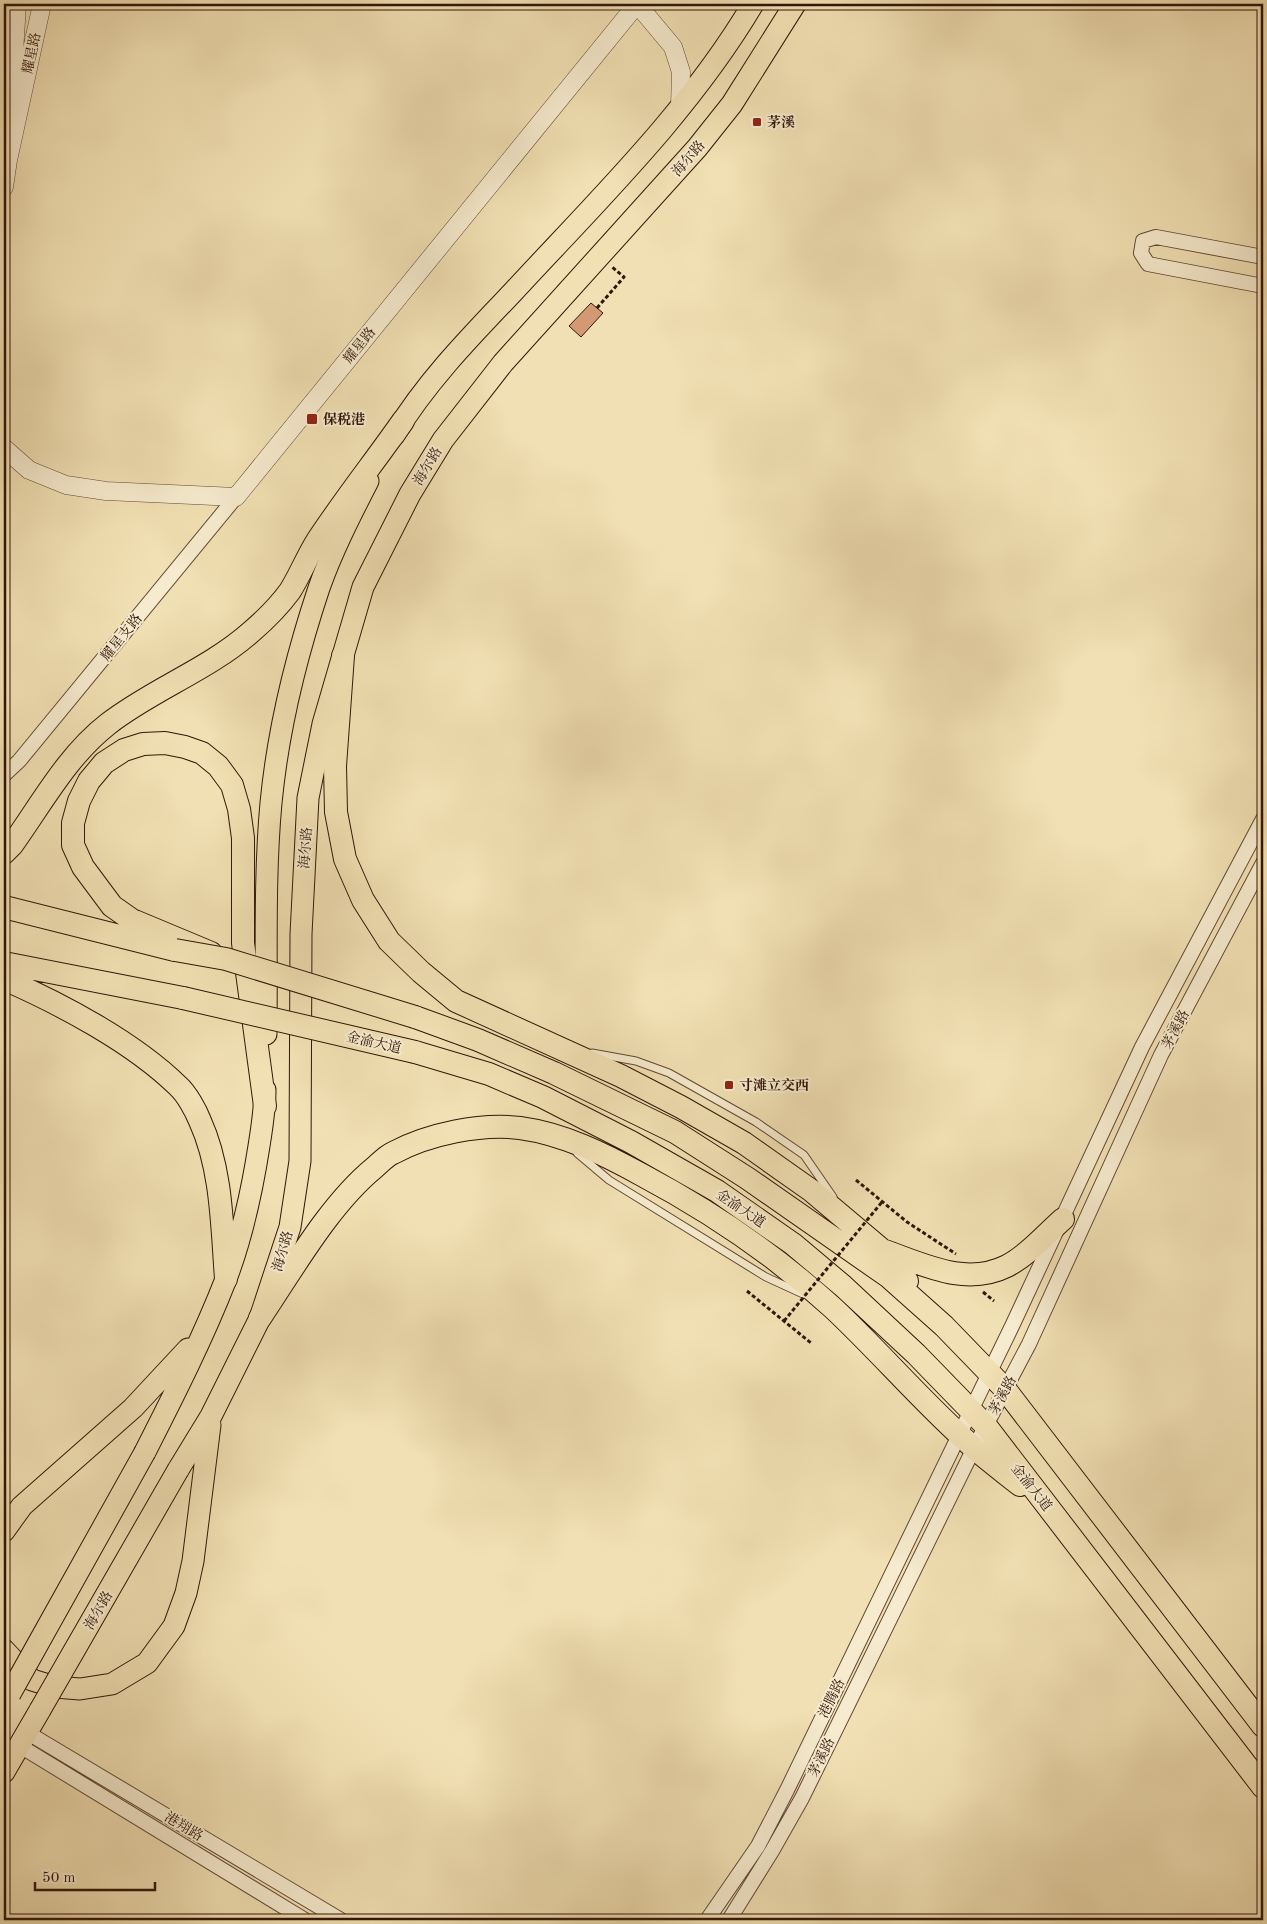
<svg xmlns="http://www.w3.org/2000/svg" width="1267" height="1924" font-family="'Old Standard TT','Noto Serif SC',serif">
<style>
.building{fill:#d29973;stroke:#321509}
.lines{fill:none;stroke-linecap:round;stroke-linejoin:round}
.service-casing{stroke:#624834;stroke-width:9}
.minor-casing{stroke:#624834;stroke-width:16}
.tertiary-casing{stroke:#624834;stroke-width:19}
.primary-casing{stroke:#321509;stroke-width:23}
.trunk-casing{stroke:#321509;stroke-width:24}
.path{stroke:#321509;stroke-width:3;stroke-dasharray:4 2.5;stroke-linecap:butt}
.service{stroke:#f6ebce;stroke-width:7}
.minor{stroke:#f6ebce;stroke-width:14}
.tertiary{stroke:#f6ebce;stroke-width:18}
.primary{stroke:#f1e0b3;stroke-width:21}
.trunk{stroke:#f1e0b3;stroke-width:22}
.primary-bridge-casing{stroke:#321509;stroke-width:23;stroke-linecap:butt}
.trunk-bridge-casing{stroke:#321509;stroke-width:24;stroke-linecap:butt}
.path-bridge{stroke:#321509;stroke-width:3;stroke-dasharray:4 2.5;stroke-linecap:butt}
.primary-bridge{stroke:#f1e0b3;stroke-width:21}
.trunk-bridge{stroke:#f1e0b3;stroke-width:22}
.poi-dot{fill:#8f2418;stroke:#f6ebce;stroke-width:2}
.labels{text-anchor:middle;stroke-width:4;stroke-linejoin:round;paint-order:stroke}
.street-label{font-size:14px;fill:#321509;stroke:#f6ebce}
.poi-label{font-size:14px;font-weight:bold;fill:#321509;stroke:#f6ebce;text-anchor:start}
</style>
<rect width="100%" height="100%" fill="#f1e0b3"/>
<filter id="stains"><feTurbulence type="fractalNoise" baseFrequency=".004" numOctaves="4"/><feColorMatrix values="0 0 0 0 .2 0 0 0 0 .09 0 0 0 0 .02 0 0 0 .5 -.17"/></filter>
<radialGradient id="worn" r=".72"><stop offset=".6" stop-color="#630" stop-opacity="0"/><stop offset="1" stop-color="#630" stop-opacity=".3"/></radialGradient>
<path class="building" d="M591,303L603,313L581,337L569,326Z"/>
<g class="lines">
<g class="service-casing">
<path id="service" d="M592,1053L636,1061L669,1073L756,1122L804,1155L833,1197
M577,1153L609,1180L766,1277L803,1294"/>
</g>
<g class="minor-casing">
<path id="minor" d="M1263,257L1156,237L1143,241L1141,253L1148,264L1263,286
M4,775L19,761L236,497
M28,1733L341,1920
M20,1746L305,1920
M707,1920L758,1846L787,1790L1013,1324L1142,1047L1263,819
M729,1920L772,1851L802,1798L974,1448L1029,1344L1161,1055L1263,863"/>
</g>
<g class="tertiary-casing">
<path id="tertiary" d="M637,4L673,47L681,72L680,107
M11,102L17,4
M4,187L8,160L42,4
M4,448L29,470L66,485L106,491L236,497L637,4"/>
</g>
<g class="primary-casing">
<path id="primary" d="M394,435C426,382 471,336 513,292C597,201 689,112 753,4
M266,1034C267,957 264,879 271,803C278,730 296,657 319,588C332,551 350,516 368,481
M145,1452C174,1395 203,1338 226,1279C242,1237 252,1191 259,1146C262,1127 265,1109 265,1090
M178,1470L211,1416L260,1318L290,1227L300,1161L301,934L308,798L323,724L363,587L410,494L443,440L503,363L697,148L732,104L795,4
M4,1531L22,1506L133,1408L188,1349
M4,1650L32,1680L55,1687L80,1689L112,1684L147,1663L174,1626L186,1593L193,1561L210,1425
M4,1772L40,1710"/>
</g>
<g class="trunk-casing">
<path id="trunk" d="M343,656L335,766L336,812L345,859L363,900L389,941L421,972L456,1001L621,1076L681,1107L744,1143L812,1191L882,1250L907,1281
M4,853L12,845C42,803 67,756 108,724C153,689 208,670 251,632C265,620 279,606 290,591C300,575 307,557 317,541C344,500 375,461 403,421
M4,907L175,950
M211,953L132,920L112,906L83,867L73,845V823L79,801L89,781L104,763L124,750L143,744L165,743L185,747L202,753L218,766L232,785L239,809L243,838V943L265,1106
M4,963L183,998
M4,979C61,1004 133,1042 178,1086C187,1094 196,1111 200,1121C222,1169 222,1227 226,1279
M415,1017L478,1040L554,1073L675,1132L747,1178L889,1277L944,1326L1005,1389L1263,1726
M415,1052L489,1074L543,1097L631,1142L717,1191L793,1244L843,1286L916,1354L986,1426L1263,1787
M882,1250C923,1264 965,1287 1007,1266C1028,1255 1046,1234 1063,1219
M260,1318C293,1269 329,1205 374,1168C380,1163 386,1156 393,1153C428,1134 481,1123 520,1128C564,1134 604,1154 642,1175C710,1211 776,1256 833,1308C881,1353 924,1404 974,1448C989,1461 1005,1473 1020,1485"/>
</g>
<path class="path" d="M597,308L624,277L612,267
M856,1180L907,1222L956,1254
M747,1291L811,1343
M983,1292L994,1301"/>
<use href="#service" class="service"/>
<use href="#minor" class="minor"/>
<use href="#tertiary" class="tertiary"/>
<use href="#primary" class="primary"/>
<use href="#trunk" class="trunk"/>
<g class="primary-bridge-casing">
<path id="primary-bridge" d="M10,1694L145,1452
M40,1710L178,1470"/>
</g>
<g class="trunk-bridge-casing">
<path id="trunk-bridge" d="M175,950L226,959L415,1017
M183,998L415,1052"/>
</g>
<path class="path-bridge" d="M784,1321L882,1202"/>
<use href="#primary-bridge" class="primary-bridge"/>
<use href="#trunk-bridge" class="trunk-bridge"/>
</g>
<g class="poi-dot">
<rect x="752" y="117" width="10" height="10" rx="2.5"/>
<rect x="306" y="413" width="12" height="12" rx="2.5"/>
<rect x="724" y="1080" width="10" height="10" rx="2.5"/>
</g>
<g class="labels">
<g class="street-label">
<text transform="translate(31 53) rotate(-78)" y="5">耀星路</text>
<text transform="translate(688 158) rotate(-49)" y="5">海尔路</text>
<text transform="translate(359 345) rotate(-51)" y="5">耀星路</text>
<text transform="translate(427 466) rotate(-59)" y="5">海尔路</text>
<text transform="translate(121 637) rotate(-51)" y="5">耀星支路</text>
<text transform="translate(305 848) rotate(-86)" y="5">海尔路</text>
<text transform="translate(1175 1029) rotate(-62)" y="5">茅溪路</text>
<text transform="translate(374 1042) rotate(13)" y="5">金渝大道</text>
<text transform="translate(741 1208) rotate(34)" y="5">金渝大道</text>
<text transform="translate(282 1251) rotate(-74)" y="5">海尔路</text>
<text transform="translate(1002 1395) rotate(-62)" y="5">茅溪路</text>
<text transform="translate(1032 1487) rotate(52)" y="5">金渝大道</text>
<text transform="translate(98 1610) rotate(-60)" y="5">海尔路</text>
<text transform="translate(831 1698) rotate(-64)" y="5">港腾路</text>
<text transform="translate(821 1757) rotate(-64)" y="5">茅溪路</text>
<text transform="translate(184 1826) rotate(31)" y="5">港翔路</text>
</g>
<g class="poi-label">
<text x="767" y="127">茅溪</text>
<text x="323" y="424">保税港</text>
<text x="739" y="1090">寸滩立交西</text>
</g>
</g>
<rect width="1267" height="1924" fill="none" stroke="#f1e0b3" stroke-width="20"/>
<rect x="5" y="5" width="1257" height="1914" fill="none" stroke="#321509" stroke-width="2.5"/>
<rect x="10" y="10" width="1247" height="1904" fill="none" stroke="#321509"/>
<path d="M35 1882v8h120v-8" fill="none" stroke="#321509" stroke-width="2.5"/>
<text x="42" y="1882" font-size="15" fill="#321509" stroke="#f6ebce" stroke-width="4" paint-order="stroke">50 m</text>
<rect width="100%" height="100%" filter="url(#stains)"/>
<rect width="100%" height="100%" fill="url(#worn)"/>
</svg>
